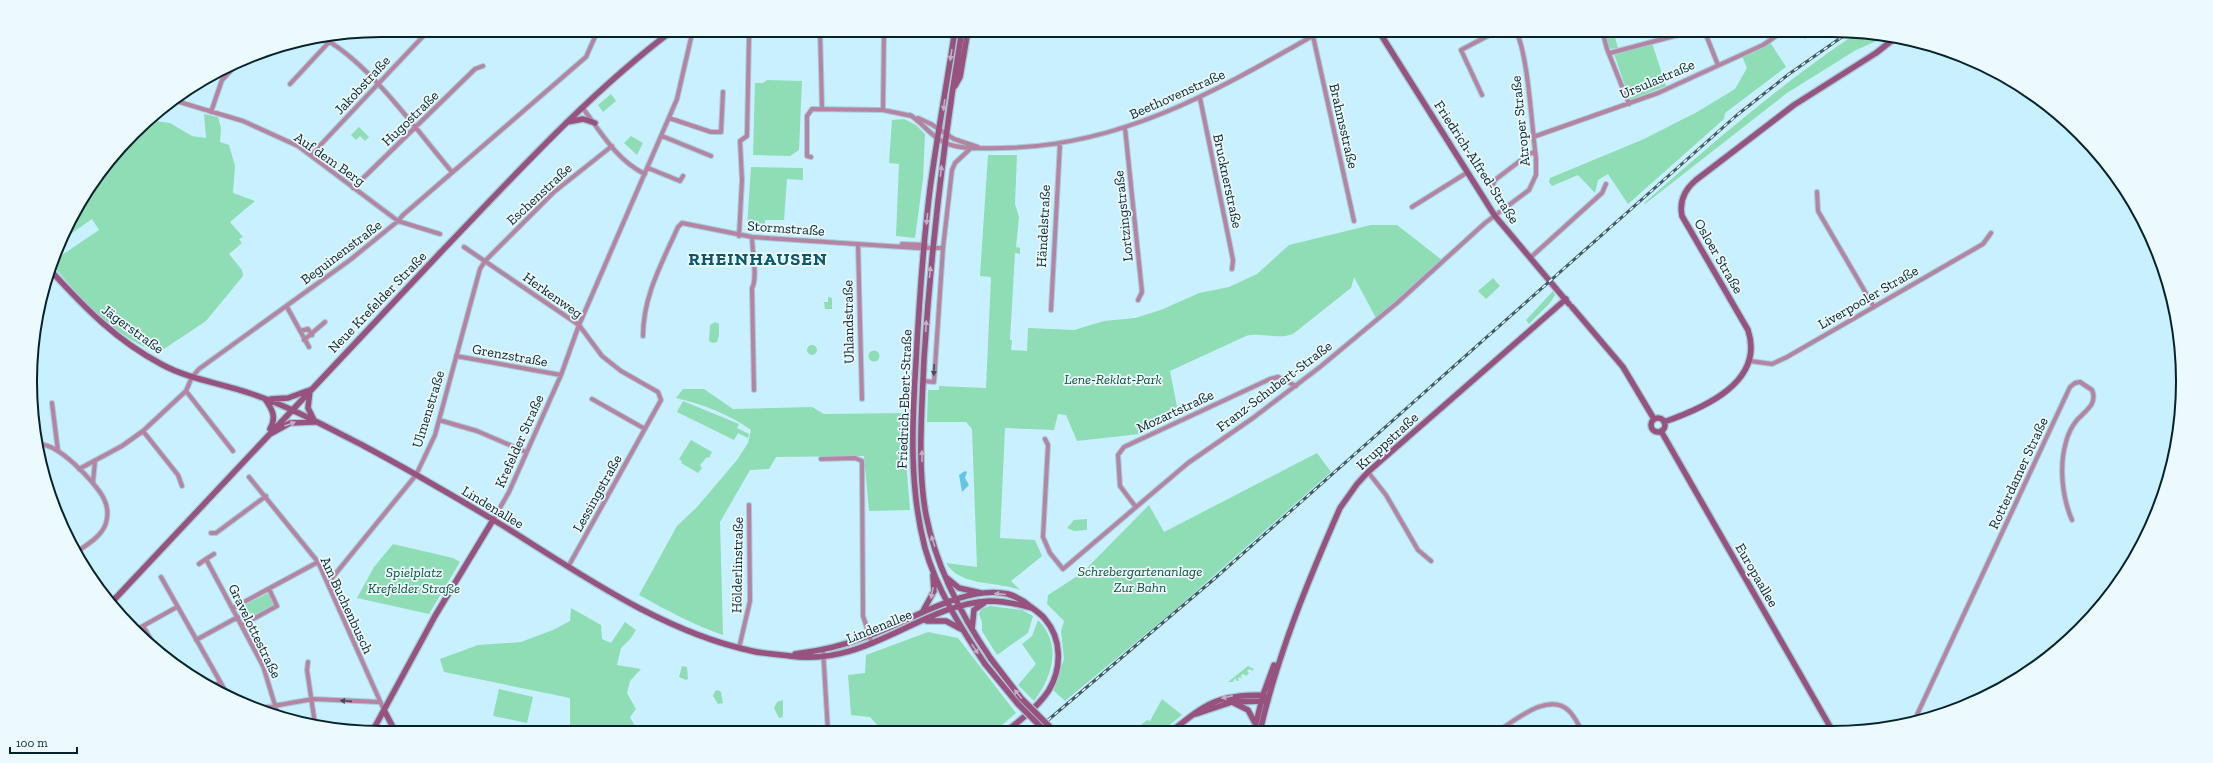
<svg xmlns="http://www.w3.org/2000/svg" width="2213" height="763" font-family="'Zilla Slab',serif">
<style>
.green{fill:#8eddb5}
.water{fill:#65c5e5}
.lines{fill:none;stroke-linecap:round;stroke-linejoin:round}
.street-casing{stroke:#a6cbd9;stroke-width:6}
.secondary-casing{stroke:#a6cbd9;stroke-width:8}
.street{stroke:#b584a2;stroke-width:4}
.secondary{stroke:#975280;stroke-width:5.5}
.rail-casing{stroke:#3d5c66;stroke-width:3}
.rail{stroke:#ecf9fd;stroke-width:1.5;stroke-dasharray:4.5;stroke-linecap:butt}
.secondary-bridge-casing{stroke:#a6cbd9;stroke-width:8;stroke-linecap:butt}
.secondary-bridge{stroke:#975280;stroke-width:5.5}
.oneway{fill:#c6aec5}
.oneway2{fill:#4c4a5b}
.labels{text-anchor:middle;stroke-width:3.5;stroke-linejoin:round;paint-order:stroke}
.street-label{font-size:14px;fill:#06232b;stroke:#ecf9fd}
.park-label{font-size:14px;font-style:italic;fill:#0b4f35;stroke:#ecf9fd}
.district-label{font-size:18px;font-weight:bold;letter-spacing:1px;fill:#0b586c;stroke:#ecf9fd}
.rim{fill:none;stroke:#06232b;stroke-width:2}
</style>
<rect width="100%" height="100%" fill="#c9f0ff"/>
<path class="green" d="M1604,30H1613L1618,48L1609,49Z
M1800,30H1820V32L1804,39Z
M1857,33L1886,37L1856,50L1787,93L1645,204L1644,203C1713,143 1780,84 1857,33Z
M1770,42L1786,67L1725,113L1724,119L1628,204L1608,174L1598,180L1595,193L1578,175L1552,186L1549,182L1550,178L1644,139L1697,112L1735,89L1747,68L1742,56Z
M1652,43L1666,86L1630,100L1614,54Z
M767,80L802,81L799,150L790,156L753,155L755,83H763Z
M611,94L616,101L603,112L598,105Z
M204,114L218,117L221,128L220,142L229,145L235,166L233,193L255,201L230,222L243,237L239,239L242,243L229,254L242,270L243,276L206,321L158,353C111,334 86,304 54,267L56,259L99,230L92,219L62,240C76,194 115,155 147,120L170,123L192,136L206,138Z
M904,119L916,125L925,134L923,179L915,238L896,236L899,164L889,163L892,120Z
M359,127L369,137L365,141L360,136L356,140L351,135Z
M631,136L643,143L637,155L624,143Z
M988,155H1017L1015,204L1019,217L1016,247L1020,248V254L1015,253L1010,340H1012L1011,350L1027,351L1028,328L1074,330L1104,321L1135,318L1161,310L1199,293L1229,287L1257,274L1289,245L1371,225H1397L1442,260L1377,320L1354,277L1351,288L1293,334C1279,340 1261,332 1246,336L1170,371L1178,412L1168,418V420L1140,434L1077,441L1066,415L1058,414L1054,430L1005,428L1000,538L1035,540L1042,556L1011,581L1020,590C997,581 960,587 946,563L977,567L972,429L966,422H927L928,390H939V386L986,388L991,277L980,276Z
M751,167L803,168V180L787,179L784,220H765V228L747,227Z
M1493,278L1500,286L1486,299L1478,291Z
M1553,291L1555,295L1550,303L1529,324L1526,320Z
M828,297L832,298V309H825L824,302H828Z
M715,322L719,324V335L717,342L713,343L709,341L710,325Z
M807 350a5 5 0 1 1 10 0a5 5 0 1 1-10 0Z
M868.5 356a5.5 5.5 0 1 1 11 0a5.5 5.5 0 1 1-11 0Z
M683,389H704L733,409L812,407L824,414L908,413L907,473L910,510L869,511L864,456L776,457L769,469L750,470L720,522L723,635C694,625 666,610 639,595L677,526L697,507L737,460L748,443L751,430C729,414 702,404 676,398Z
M683,401L739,424L737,428L749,434L748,438L738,433L734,440L677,412Z
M691,440L712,452L709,458L707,457L700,465L702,468L698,473L681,463L682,461L679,459Z
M1317,453L1331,472L1176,609L1065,701L1053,690L1064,659L1061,631L1064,621L1047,604L1048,595L1082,573L1149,505L1164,532Z
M1087,519V530L1074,531L1067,528L1074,520Z
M393,544L453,558L460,562L429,614L357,598L374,567Z
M268,593L275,605L245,621L239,608Z
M990,606L1022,610L1033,616L1028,633L997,655L982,631V622L979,614L981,609Z
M571,608L601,625L602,639L611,643L625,622L636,630L631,638L621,648L617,665L641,669L630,681L627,693L636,709L630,717L638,732L570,733V698L444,672L440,659L478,645L521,642L553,630L570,621Z
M1038,620C1062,644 1053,676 1034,701L1018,685L1036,664L1022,644L1032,636Z
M928,632L958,638L1016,713L994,732H881V729L870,717L851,715L848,675L865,673L866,655Z
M682,666L687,667L688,679L686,680L679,677Z
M1248,666L1254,669L1252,671L1250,669L1247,671L1249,673L1246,676L1244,674L1241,675L1242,679L1240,677L1238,678L1239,681H1237L1235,678L1233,682H1228Z
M499,689L533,697L527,723L493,716Z
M718,690L721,692L723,703L718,704L713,696L715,691Z
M1162,699L1182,715L1162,731H1134L1147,720L1150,721Z
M783,700V717L779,718L774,708L777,702Z"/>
<path class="water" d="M965,471L967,472L965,478L969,485L962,492L959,475Z"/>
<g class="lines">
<g class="street-casing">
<path id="street" d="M820,30L822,108
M1602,30L1607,49L1629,104
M1704,30L1718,65
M1519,35L1540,30
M319,36C367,59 417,131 452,172
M1313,36L1354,221
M1610,53L1697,30
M290,84L330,41
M1482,95L1461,50L1499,30
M1200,98L1230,245L1233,260L1232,269
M176,101L243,121L298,146L398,221L440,234
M582,107C600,131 617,161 645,174
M883,110L884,30
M211,112L222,80L240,61
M910,115C923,123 933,139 948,144C965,150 984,148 1002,148C1123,147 1221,88 1323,30
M669,118L711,132H721L723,92
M918,118L931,124L954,139L978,147
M1125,128L1142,292L1138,300
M662,136L711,156
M1533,137L1658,93L1763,45L1785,30
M311,155L429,30
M811,157L807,156V116L812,109L883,110L912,116
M648,168L680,181L683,176
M1492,187L1495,180L1529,154L1535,152
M353,188L475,69L483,66
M1817,192L1818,211L1874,307
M1412,207L1468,172
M739,236L742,180L740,141L747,136L749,37
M752,237C752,249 758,279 752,288L754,390
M858,244L862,399
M902,244L926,245
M464,247L579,325L602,356L621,371L658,392L661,400L568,567
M1530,258L1602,193L1606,184
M287,307L309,347
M1051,310L1060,143
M300,331L308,329L312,335
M643,336C643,296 662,263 678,227L682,223L752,237L918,248H943
M304,340L325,322
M456,356L561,375
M1750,361L1772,364L1787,357L1983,244L1991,233
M923,381L934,382L943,248L952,170L955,163L970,149
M186,391L233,451
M592,399L645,429
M52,403L58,451
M439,420L477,431L526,452
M143,431L178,475L182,486
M1045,439L1048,445L1043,537L1050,553L1063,569L1188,463L1253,418L1320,367L1397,303L1485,223L1529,190L1536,175V158C1532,131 1528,49 1515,30
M37,445C56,440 97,484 104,499C108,507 108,516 106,523C102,536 88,544 78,551
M821,459L855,458L862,461L863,616L872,644
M79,469L122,446L143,431L186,391L192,377L199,369L350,260L398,221L403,215L586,57L598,30
M1368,472L1386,495L1418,550L1431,561
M249,477L318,562L384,710
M93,482L95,461
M1135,506L1120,486L1118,455L1124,447L1270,379L1278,377L1296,386
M493,520L509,492L561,375L579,325L677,99L691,38
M211,533H216L266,496
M214,554L206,559L263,666L278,715
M199,564L206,559
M161,577L226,692
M328,583L416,475L435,435L468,313L480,269L485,261L554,192L612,146
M233,608L318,562
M242,625L277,606L269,589
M143,626L157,650
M134,631L177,607
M196,640L238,617
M739,648L750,601L749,505
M823,649L828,732
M308,662L307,670L315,724
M214,686L220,682
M262,708L313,699L379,702
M1915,719L2070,387L2075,383L2080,382L2092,390C2098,404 2085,411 2077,420C2072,426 2068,434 2066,442C2059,466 2062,497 2072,520
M667,730L668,732
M828,730H850L866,732
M1821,730L1830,726
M1498,731C1516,720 1548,692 1568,710C1574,715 1578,724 1582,731"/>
</g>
<g class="secondary-casing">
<path id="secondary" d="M955,30C947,83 937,136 930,189C923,246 919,304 916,362C912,423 909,487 925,548C937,590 961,628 985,664
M962,30C944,139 931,249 924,359C922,407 917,468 926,515C936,567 961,615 991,659
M1378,30L1495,216L1569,304
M955,86L960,77L968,30
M567,122L583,119L595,123
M52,272C86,309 116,340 161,364C188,379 220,383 249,393C289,406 327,427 364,446C411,471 457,498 502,525C579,573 662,632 752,651C764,654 777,654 790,656C868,667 919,605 989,601C1004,601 1018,604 1032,608
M1572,307L1623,367L1654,419
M310,390L308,408L315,422
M265,399C272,409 277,417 270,429
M271,399L288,398L307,391
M1651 425a7 7 0 1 1 14 0a7 7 0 1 1-14 0Z
M1664,422C1704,408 1765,382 1748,330L1682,216C1679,201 1684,190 1696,180L1794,105L1876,53L1895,38
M1661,431L1832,730
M270,434L290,423L313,422
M947,578L959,588L981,593
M111,603C221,487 330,369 440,253C515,175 587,95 673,30
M923,611L934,591L933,575
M927,621H946L961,629
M972,629L974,610L984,603
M795,654C820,651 845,645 868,636C908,622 965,584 1008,594C1018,597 1024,601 1031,607C1036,611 1041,614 1045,619C1062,639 1062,668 1049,690C1038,707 1021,719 1006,732
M1234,703L1248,710L1255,723
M384,710L396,733
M1196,714L1232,702L1263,701
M1172,731C1207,703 1217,695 1263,695L1268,699
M1254,731L1263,695L1274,665
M1260,731C1278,653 1308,581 1340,508L1357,484L1368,472L1566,299
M372,732L435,616L493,520"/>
</g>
<use href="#street" class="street"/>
<use href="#secondary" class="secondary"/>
<g class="rail-casing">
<path id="rail" d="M1034,732L1213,580L1737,115L1789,74L1849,32"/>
</g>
<use href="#rail" class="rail"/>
<g class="secondary-bridge-casing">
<path id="secondary-bridge" d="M991,659L1021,698L1055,732
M985,664L1018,704L1046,732"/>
</g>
<use href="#secondary-bridge" class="secondary-bridge"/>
</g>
<defs><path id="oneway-solid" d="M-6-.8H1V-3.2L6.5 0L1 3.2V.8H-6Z"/></defs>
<g class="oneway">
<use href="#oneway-solid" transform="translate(951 55) rotate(99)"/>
<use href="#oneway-solid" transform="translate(944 105) rotate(98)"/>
<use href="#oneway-solid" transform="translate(941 171) rotate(-83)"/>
<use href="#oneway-solid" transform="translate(927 219) rotate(96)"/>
<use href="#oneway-solid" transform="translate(930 272) rotate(-84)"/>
<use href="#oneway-solid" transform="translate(926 326) rotate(-87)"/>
<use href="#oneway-solid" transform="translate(290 424) rotate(-20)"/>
<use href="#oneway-solid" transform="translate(922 456) rotate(-90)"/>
<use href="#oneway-solid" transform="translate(933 541) rotate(-108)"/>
<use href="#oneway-solid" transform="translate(932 593) rotate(101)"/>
<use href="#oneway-solid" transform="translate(1000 594) rotate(-175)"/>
<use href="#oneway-solid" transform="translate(975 649) rotate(56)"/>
<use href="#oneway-solid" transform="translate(1018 694) rotate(-129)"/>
<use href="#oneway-solid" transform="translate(1227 697) rotate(167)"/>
</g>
<g class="oneway2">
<use href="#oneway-solid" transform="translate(934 370) rotate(93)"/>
<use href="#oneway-solid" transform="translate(346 701) rotate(-176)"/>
</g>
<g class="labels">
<g class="street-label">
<text transform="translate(1657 79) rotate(-23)" y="5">Ursulastraße</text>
<text transform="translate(362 85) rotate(-47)" y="5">Jakobstraße</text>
<text transform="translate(1177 94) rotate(-24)" y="5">Beethovenstraße</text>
<text transform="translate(410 118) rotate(-44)" y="5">Hugostraße</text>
<text transform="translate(1520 121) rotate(-96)" y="5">Atroper Straße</text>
<text transform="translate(1344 126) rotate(77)" y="5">Brahmsstraße</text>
<text transform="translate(330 159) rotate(35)" y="5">Auf dem Berg</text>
<text transform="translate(1477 162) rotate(57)" y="5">Friedrich-Alfred-Straße</text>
<text transform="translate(1228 181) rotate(78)" y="5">Brucknerstraße</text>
<text transform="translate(539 194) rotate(-43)" y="5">Eschenstraße</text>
<text transform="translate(1123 216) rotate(-96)" y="5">Lortzingstraße</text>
<text transform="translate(1043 226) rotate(-87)" y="5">Händelstraße</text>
<text transform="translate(786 228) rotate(4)" y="5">Stormstraße</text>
<text transform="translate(341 252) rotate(-37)" y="5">Beguinenstraße</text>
<text transform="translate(1719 256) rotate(60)" y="5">Osloer Straße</text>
<text transform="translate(553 295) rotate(35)" y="5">Herkenweg</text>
<text transform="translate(1868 297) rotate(-30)" y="5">Liverpooler Straße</text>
<text transform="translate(377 302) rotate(-46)" y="5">Neue Krefelder Straße</text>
<text transform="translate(848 322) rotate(-91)" y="5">Uhlandstraße</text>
<text transform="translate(133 329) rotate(36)" y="5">Jägerstraße</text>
<text transform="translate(510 355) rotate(10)" y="5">Grenzstraße</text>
<text transform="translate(1274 386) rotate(-37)" y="5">Franz-Schubert-Straße</text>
<text transform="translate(904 399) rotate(-88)" y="5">Friedrich-Ebert-Straße</text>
<text transform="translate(428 409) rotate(-73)" y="5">Ulmenstraße</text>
<text transform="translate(1175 411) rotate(-25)" y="5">Mozartstraße</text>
<text transform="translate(519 441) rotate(-66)" y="5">Krefelder Straße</text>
<text transform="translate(1387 441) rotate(-42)" y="5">Kruppstraße</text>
<text transform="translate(2018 473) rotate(-65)" y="5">Rotterdamer Straße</text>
<text transform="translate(597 493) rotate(-61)" y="5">Lessingstraße</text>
<text transform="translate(493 507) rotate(31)" y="5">Lindenallee</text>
<text transform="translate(737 565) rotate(-89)" y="5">Hölderlinstraße</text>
<text transform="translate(1757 575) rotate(60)" y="5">Europaallee</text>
<text transform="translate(347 605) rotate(65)" y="5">Am Buchenbusch</text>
<text transform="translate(879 626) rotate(-22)" y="5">Lindenallee</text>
<text transform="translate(255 631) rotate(64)" y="5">Gravelottestraße</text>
</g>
<g class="park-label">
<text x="1113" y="384">Lene-Reklat-Park</text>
<text x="1140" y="576">Schrebergartenanlage<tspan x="1140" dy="16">Zur Bahn</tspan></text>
<text x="414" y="577">Spielplatz<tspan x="414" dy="16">Krefelder Straße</tspan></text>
</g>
<g class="district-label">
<text x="758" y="265">RHEINHAUSEN</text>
</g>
</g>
<path d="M0 0H2213V763H0ZM381 37H1832A344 344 0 0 1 2176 381V382A344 344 0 0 1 1832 726H381A344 344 0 0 1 37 382V381A344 344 0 0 1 381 37Z" fill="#ecf9fd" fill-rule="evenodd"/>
<path class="rim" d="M381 37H1832A344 344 0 0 1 2176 381V382A344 344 0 0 1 1832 726H381A344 344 0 0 1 37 382V381A344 344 0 0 1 381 37Z"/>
<path d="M10 747v6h67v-6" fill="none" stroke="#06232b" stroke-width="2"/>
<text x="16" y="747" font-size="12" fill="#06232b" stroke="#ecf9fd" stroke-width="3" paint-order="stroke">100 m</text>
</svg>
